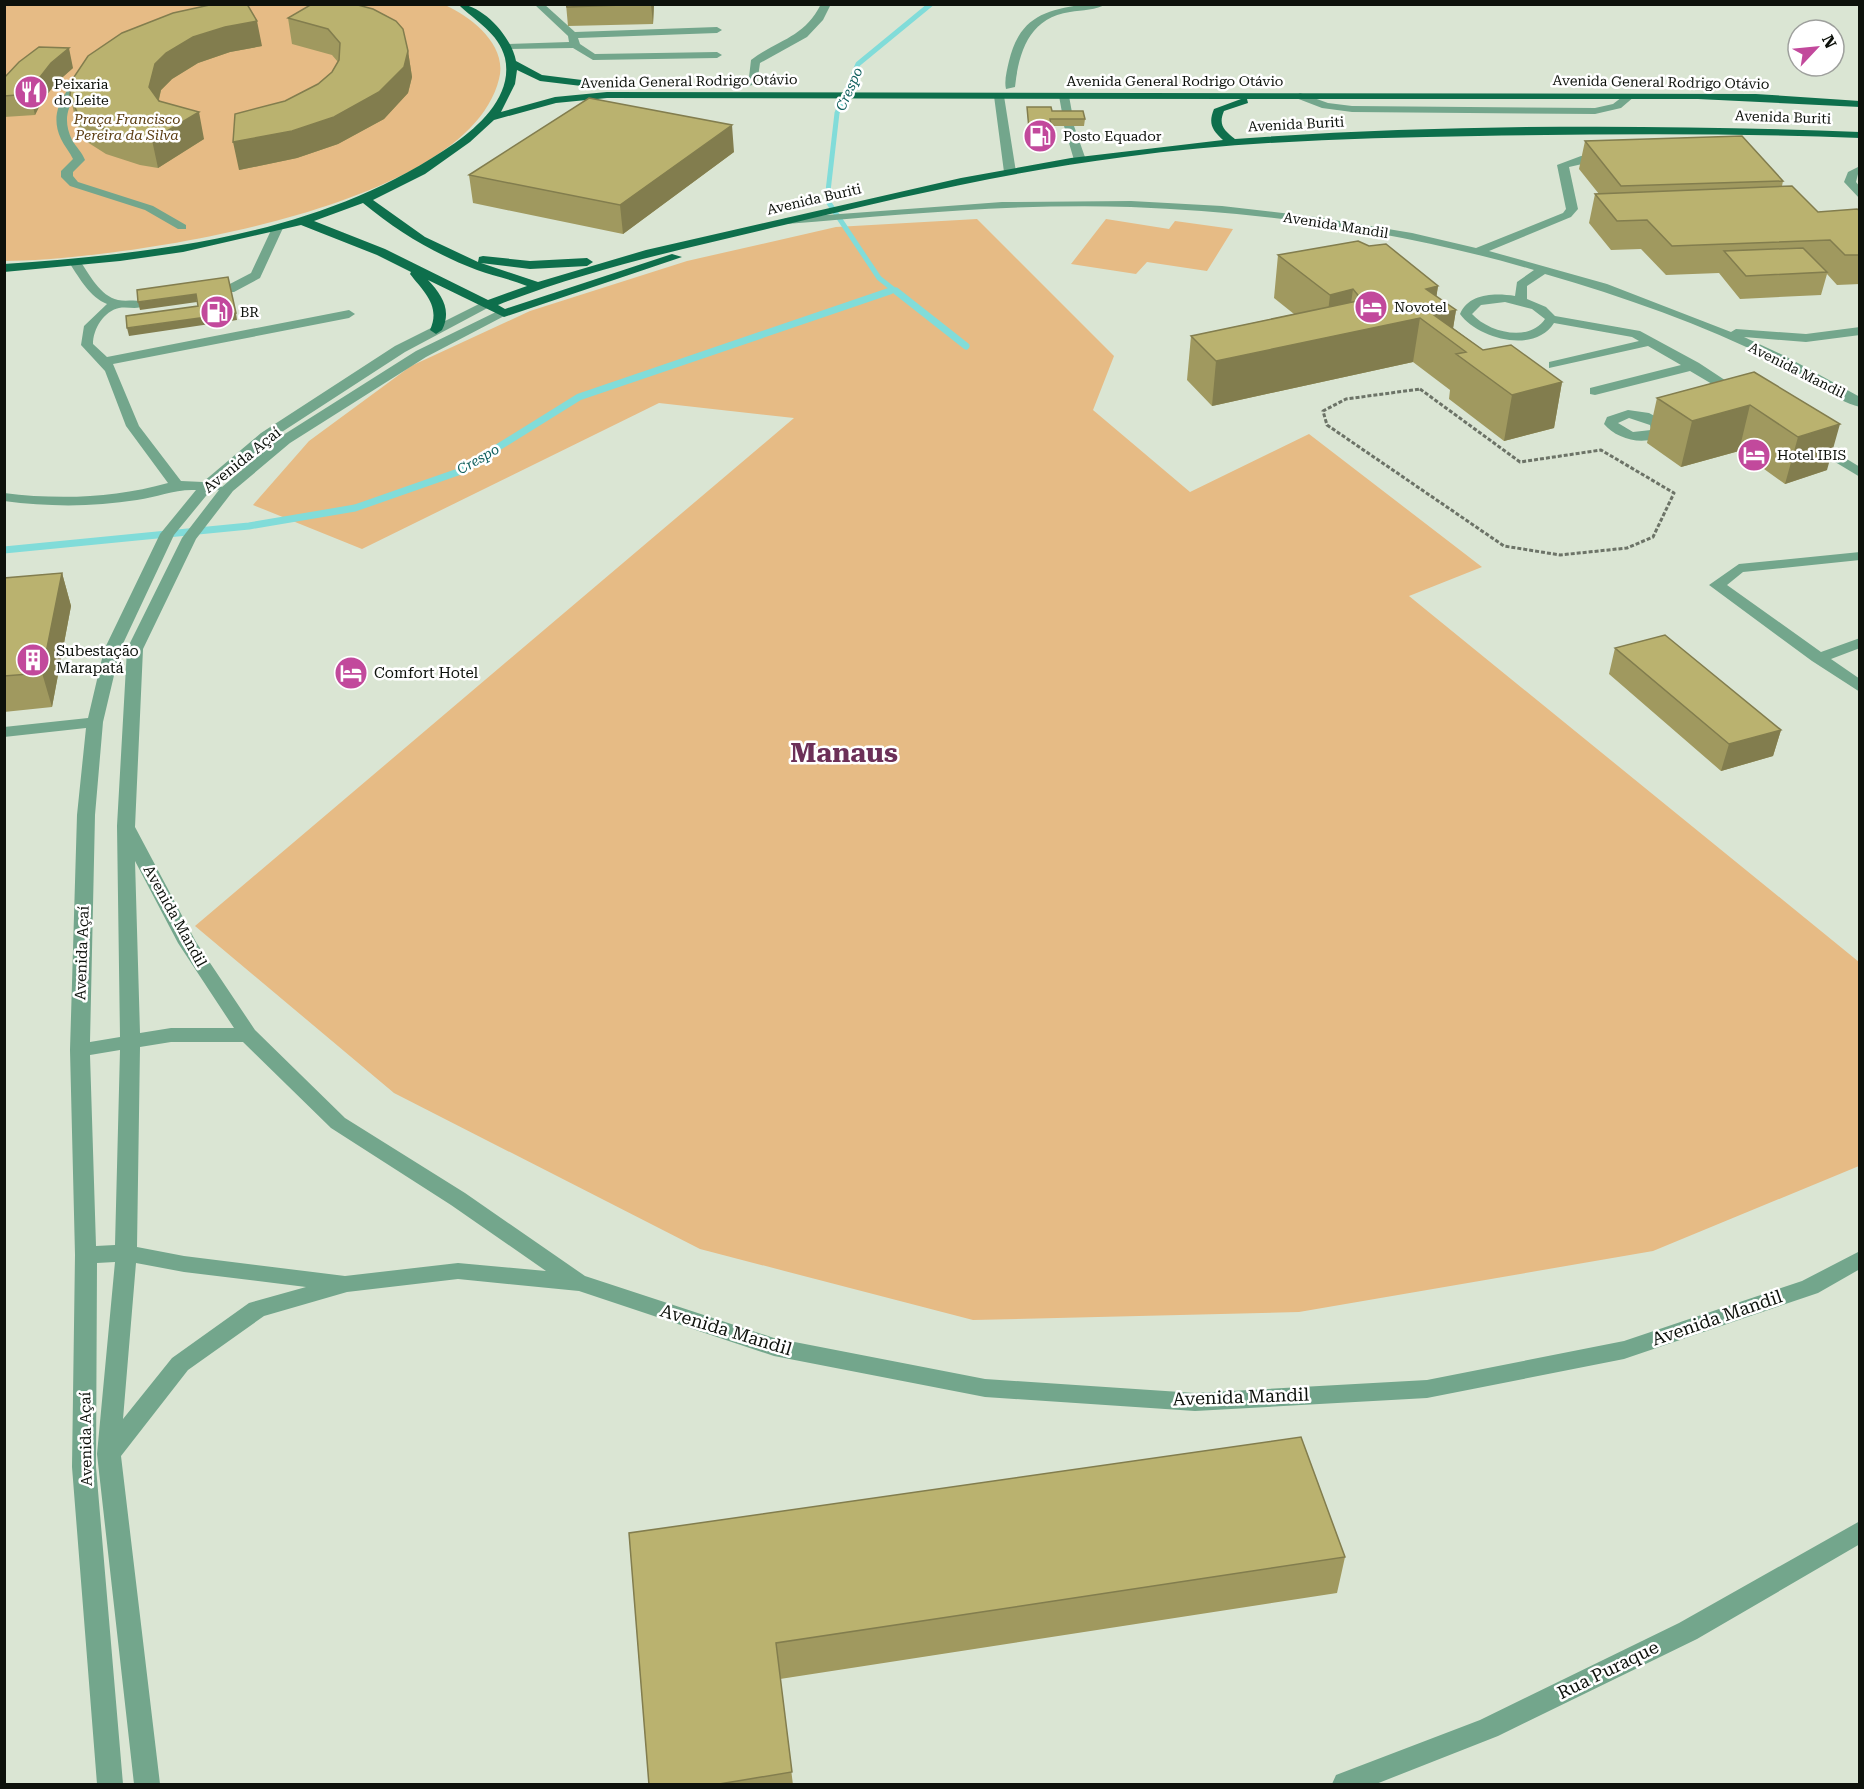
<svg xmlns="http://www.w3.org/2000/svg" width="1864" height="1789" font-family="'Roboto Serif',serif">
<style>
.green{fill:#e6bb85}
.lines{fill:none;stroke-linecap:round;stroke-linejoin:round}
.stream-far1{stroke:#81dcd9;stroke-width:5}
.stream{stroke:#81dcd9;stroke-width:7}
.path{stroke:#6c7367;stroke-width:3;stroke-dasharray:4 2;stroke-linecap:butt}
.minor{fill:#73a68c;fill-rule:evenodd}
.major{fill:#0e6f4c;fill-rule:evenodd}
.wall{fill:#a0995f}
.shaded-wall{fill:#827d4e}
.building{fill:#bab26f;stroke:#827d4e;stroke-width:1.5}
.labels{text-anchor:middle;stroke-width:5;stroke-linejoin:round;paint-order:stroke}
.far-street-label{font-size:14px;fill:#0d110b;stroke:#fff}
.far-poi-label{font-size:14px;fill:#0d110b;stroke:#fff;text-anchor:start}
.far-water-label{font-size:14px;font-style:italic;fill:#11605e;stroke:#fff}
.far-park-label{font-size:14px;font-style:italic;fill:#5b3d12;stroke:#fff}
.street-label{font-size:15px;fill:#0d110b;stroke:#fff}
.poi-label{font-size:15px;fill:#0d110b;stroke:#fff;text-anchor:start}
.near-street-label{font-size:18px;fill:#0d110b;stroke:#fff}
.town-label{font-size:27px;font-weight:bold;fill:#6c3058;stroke:#fff}
</style>
<rect width="100%" height="100%" fill="#dae5d3"/>
<path class="green" d="M4,5H445C472,17 508,46 499,79C467,211 119,260 5,261Z
M977,219L1114,356L1093,410L1190,492L1309,434L1482,567L1409,596L1859,962V1166L1653,1251L1299,1312L973,1320L700,1249L394,1093L195,926L794,418L659,403L362,549L253,505L309,441L411,366L530,311L687,261L836,227Z
M1106,219L1169,229L1175,221L1233,229L1207,271L1147,262L1136,274L1071,264Z"/>
<g class="lines">
<path class="stream-far1" d="M885,293L894,290
M898,293L879,278L827,200L837,113L858,64L931,4"/>
<path class="stream" d="M896,291L966,346
M4,550L249,526L355,508L458,472L579,397L890,291"/>
<path class="path" d="M1420,389L1520,462L1601,450L1674,493L1653,537L1627,548L1560,555L1504,546L1327,425L1323,411L1346,399Z"/>
<path class="minor" d="M534,4H544L575,32L717,27L722,30L717,33L578,38L580,44L595,54L717,52L722,55L717,58L593,60L573,48L504,49L503,47L508,44L569,42L568,36Z
M821,4H831L823,20L807,37L760,63L757,84L748,86L751,60C779,39 804,38 821,4Z
M1081,5L1106,4C1097,10 1082,10 1070,12C1030,18 1019,50 1015,87L1006,89C1004,81 1007,70 1009,61C1019,20 1042,10 1081,5Z
M84,72L93,74C76,95 58,111 72,140C76,147 82,152 85,160L73,172V176L78,182L153,206L186,225V229H178L145,210L70,186L61,177V171L73,159C70,152 64,146 61,139C48,112 65,90 84,72Z
M999,93L1004,96L1016,172L1010,175L1004,172L994,96Z
M1064,93L1069,96L1073,118L1068,121L1063,118L1059,96Z
M1300,93L1328,103L1352,106L1595,108L1613,104L1626,94L1635,96L1621,108L1595,114L1352,112L1322,108L1296,98L1295,96Z
M1069,123L1074,126L1086,160L1084,162L1074,160L1064,126Z
M1581,156L1604,155L1609,158L1569,167L1578,209L1571,217L1489,251L1607,284L1731,332L1736,329L1806,334L1860,327V335L1806,342L1744,337L1785,356L1860,397V407C1832,400 1801,374 1775,361C1702,324 1624,297 1545,274L1527,286V299L1546,307L1555,316L1640,331L1699,363L1746,394L1739,398L1734,397L1690,371L1595,395L1590,394V388L1681,365L1648,346L1549,368V362L1639,341L1632,337L1554,323C1535,354 1478,339 1460,314C1469,293 1495,293 1515,296L1517,282L1534,270C1404,232 1267,212 1131,207C1016,203 900,215 786,224L780,221L786,218L1002,202L1131,201L1222,206L1316,217L1412,233L1476,248L1563,213L1566,209L1557,165ZM1505,302L1532,309L1545,319C1529,343 1488,332 1472,314L1481,305Z
M1860,166L1856,182L1860,187V199L1844,182L1848,172Z
M273,226L283,228L260,278L234,292H226V286L251,273Z
M76,260L80,261C90,275 100,296 118,300C128,302 139,298 146,304C138,311 129,306 119,308C104,311 93,329 93,344L107,357L349,310L355,314L349,318L113,364L139,426L181,481L203,482L261,433L395,346L485,301L489,300L495,304L405,352L271,439L218,484L222,487L280,437L416,351L500,310L504,309L510,313L426,357L290,443L233,491L196,539L143,649L135,827L196,942L255,1030L345,1118L465,1193L585,1276L774,1338L985,1379L1195,1393L1427,1380L1624,1341L1802,1281L1860,1251V1269L1818,1293L1624,1359L1427,1398L1195,1411L985,1397L774,1356L579,1291L458,1279L347,1292L264,1316L188,1370L121,1456L160,1784H134L97,1454L115,1262L97,1263L96,1467L123,1784H97L72,1467L75,1255L70,1050L77,815L86,728L4,737V727L88,718L104,650L160,534L196,490C174,489 158,497 137,500C93,507 49,507 4,501V493C59,500 115,498 168,483L126,426L105,371L81,345L84,326L107,304C90,297 80,279 70,264ZM219,490L182,538L127,649L117,826L120,1037L90,1042L95,815L103,722L120,650L174,535L210,491ZM135,861L178,943L234,1028H171L140,1033ZM171,1042H243L331,1128L451,1205L546,1271L458,1263L345,1276L184,1256L137,1247L140,1047ZM120,1050L115,1245L96,1246L90,1055ZM136,1263L184,1272L306,1287L249,1303L172,1358L123,1419Z
M1628,410L1649,413L1662,420L1665,432C1649,448 1617,440 1604,424L1607,417ZM1629,418L1650,425L1651,430L1633,432L1618,423Z
M1812,438L1860,467V477L1807,445V439Z
M1860,552V560L1743,572L1727,585L1821,652L1860,638V648L1831,659L1860,679V692L1812,661L1709,585L1739,564Z
M1860,1521V1544L1697,1639L1498,1736L1376,1784H1332L1336,1775L1480,1720L1679,1623Z"/>
<path class="major" d="M458,4C482,4 512,37 516,61L542,75L598,82L603,85L598,88L540,81L517,70L515,84L501,112L555,97L607,92L1756,94L1860,101V107L1698,99H1247L1248,103L1224,111C1218,125 1224,130 1235,139C1442,124 1652,124 1860,132V138C1732,133 1605,134 1478,136C1360,138 1241,141 1124,157C1009,172 896,198 784,225C687,248 589,269 498,305L505,309L672,254L682,257L504,317L428,280C442,295 452,310 442,330L436,334L430,330C441,306 424,292 410,274L411,272L377,255L301,225L183,252L120,261L4,272V264C161,253 323,235 455,143C482,124 513,94 505,58C499,33 475,21 458,4ZM607,98L1241,99L1214,109C1208,123 1212,130 1223,140L1071,158L961,178L646,250L538,282L481,263L530,269L587,266L593,262L587,258L530,261L483,256L479,257L478,262L425,237L373,200L425,174L470,142L494,120L556,103ZM363,203C398,232 435,254 477,270C493,276 510,279 527,286L488,300L385,249L314,221Z"/>
</g>
<path class="wall" d="M566,4H654L653,24L568,26Z
M288,18L408,51L412,77L408,93L384,119L338,144L297,158L239,170L285,101L318,84L332,72L338,62L332,55L292,44Z
M122,33L262,46L230,52L198,63L172,79L161,90L159,100L204,139L158,168L140,165L106,154L84,140L76,122L70,95Z
M73,68L56,83L42,101L35,115L4,117V78Z
M1027,107L1085,119L1084,126H1051L1053,146L1030,147Z
M1585,141L1783,181L1782,186L1818,212L1860,211V284L1837,285L1827,274L1821,295L1740,299L1719,273L1666,275L1641,249L1611,250L1589,223L1595,194H1599L1579,169Z
M734,152L623,234L473,203L469,175Z
M1278,255L1438,286L1436,297L1456,310L1453,328L1483,350L1562,382L1554,428L1504,441L1449,399L1450,390L1413,362L1212,406L1187,380L1191,336L1294,314L1274,298Z
M1754,372L1827,470L1785,484L1739,451L1681,467L1647,443L1657,398Z
M62,573L71,606L52,707L4,712V578Z
M1615,648L1781,730L1773,756L1721,771L1609,674Z
M629,1533L1345,1557L1337,1593L780,1679L793,1785H649Z"/>
<path class="shaded-wall" d="M651,4H654L653,24Z
M257,21L262,46L230,52L198,63L172,79L161,90L155,114L149,87L155,64L166,53L193,37L225,27Z
M69,48L73,68L56,83L42,101L35,115L30,94L37,81L51,63Z
M408,51L412,77L408,93L384,119L338,144L297,158L239,170L233,142Z
M199,112L204,139L158,168L152,140Z
M732,125L734,152L623,234L620,205Z
M1438,286L1432,327L1426,289Z
M1353,289L1347,333L1420,318L1413,362L1212,406L1216,361L1325,338L1330,295Z
M196,294L197,302L140,310L138,302Z
M1456,310L1451,341L1434,315Z
M236,313L237,320L129,336L127,328Z
M1562,382L1554,428L1504,441L1512,395Z
M1750,405L1739,451L1681,467L1692,421Z
M1840,424L1827,470L1785,484L1798,437Z
M62,573L71,606L52,707L42,673Z
M1781,730L1773,756L1721,771L1729,744Z"/>
<path class="building" d="M214,4H247L257,21L225,27L193,37L166,53L155,64L149,87L159,101L199,112L152,140L133,137L99,127L77,112L70,95L72,80L88,56L122,33L173,13Z
M312,4H354L373,9L396,21L403,29L408,51L404,67L379,92L334,117L292,131L233,142L235,114L285,101L318,84L332,72L339,60L340,43L328,29L288,18Z
M566,4H651L567,7Z
M39,47L69,48L51,63L37,81L30,94L4,96V78L19,62Z
M589,98L732,125L620,205L469,175Z
M1027,107H1051L1052,111H1083L1085,119H1050L1053,139L1030,140Z
M1742,136L1783,181L1621,186L1585,141Z
M1792,186L1818,212L1857,209L1860,211V255H1845L1830,240L1672,246L1647,220L1617,221L1595,194Z
M1358,241L1369,246L1386,244L1438,286L1426,289L1456,310L1434,315L1483,350L1511,345L1562,382L1512,395L1456,354L1466,352L1420,318L1216,361L1191,336L1362,300L1353,289L1330,295L1278,255Z
M1803,248L1827,272L1746,276L1724,251Z
M228,277L236,313L127,328L126,316L198,306L196,294L138,302L137,290Z
M1754,372L1840,424L1798,437L1750,405L1692,421L1657,398Z
M62,573L42,673L4,676V578Z
M1665,635L1781,730L1729,744L1615,648Z
M1301,1437L1345,1557L776,1643L792,1772L713,1785H649L629,1533Z"/>
<defs>
<g id="restaurant-disc" transform="scale(1.725)"><circle r="9.5" fill="#c2499c" stroke="#fff"/><path d="M-5-6h1v4h1v-4h1v4h1v-4h1v5L-1.5 .5V6h-2V.5L-5-1ZM5-6V6H3V1.5H1.5Q1.5-4 5-6Z" fill="#fff"/></g>
<g id="fuel-disc" transform="scale(1.725)"><circle r="9.5" fill="#c2499c" stroke="#fff"/><path d="M-5.5-6h7V0h2V4h1.3V-2.5L3-4.5l.8-.8L6-3V5H2.5V1h-1V6h-7ZM-4.2-4.7v3.2H.2V-4.7Z" fill="#fff"/></g>
<g id="hotel-disc" transform="scale(1.725)"><circle r="9.5" fill="#c2499c" stroke="#fff"/><path d="M-6-4.5h1.5V1H6V5H4.5V3h-9V5H-6ZM-4 0a1.8 1.8 0 1 1 3.6 0ZM.5 0V-2.5h3Q6-2.5 6 0Z" fill="#fff"/></g>
<g id="building-disc" transform="scale(1.725)"><circle r="9.5" fill="#c2499c" stroke="#fff"/><path d="M-4-6H4V6H1V3H-1V6H-4ZM-2.5-4.3h1.7v1.8h-1.7ZM.8-4.3h1.7v1.8H.8ZM-2.5-1h1.7V.8h-1.7ZM.8-1h1.7V.8H.8Z" fill="#fff"/></g>
</defs>
<g fill-rule="evenodd">
<use href="#restaurant-disc" x="31" y="92"/>
<use href="#fuel-disc" x="1040" y="136"/>
<use href="#hotel-disc" x="1371" y="307"/>
<use href="#fuel-disc" x="217" y="312"/>
<use href="#hotel-disc" x="1754" y="455"/>
<use href="#building-disc" x="33" y="660"/>
<use href="#hotel-disc" x="351" y="673"/>
</g>
<g class="labels">
<g class="far-street-label">
<text transform="translate(689 81) rotate(-1)" y="5">Avenida General Rodrigo Otávio</text>
<text x="1175" y="86">Avenida General Rodrigo Otávio</text>
<text transform="translate(1661 82) rotate(1)" y="5">Avenida General Rodrigo Otávio</text>
<text transform="translate(1783 117) rotate(2)" y="5">Avenida Buriti</text>
<text transform="translate(1296 124) rotate(-3)" y="5">Avenida Buriti</text>
<text transform="translate(814 199) rotate(-13)" y="5">Avenida Buriti</text>
<text transform="translate(1336 225) rotate(9)" y="5">Avenida Mandil</text>
<text transform="translate(1797 370) rotate(27)" y="5">Avenida Mandil</text>
</g>
<g class="far-poi-label">
<text x="54" y="89">Peixaria<tspan x="54" dy="16">do Leite</tspan></text>
<text x="1063" y="141">Posto Equador</text>
<text x="1394" y="312">Novotel</text>
<text x="240" y="317">BR</text>
<text x="1777" y="460">Hotel IBIS</text>
</g>
<g class="far-water-label">
<text transform="translate(849 89) rotate(-66)" y="5">Crespo</text>
<text transform="translate(478 459) rotate(-30)" y="5">Crespo</text>
</g>
<g class="far-park-label">
<text x="127" y="124">Praça Francisco<tspan x="127" dy="16">Pereira da Silva</tspan></text>
</g>
<g class="street-label">
<text transform="translate(242 460) rotate(-39)" y="5">Avenida Açaí</text>
<text transform="translate(175 916) rotate(61)" y="5">Avenida Mandil</text>
<text transform="translate(82 953) rotate(-88)" y="5">Avenida Açaí</text>
<text transform="translate(86 1439) rotate(-91)" y="5">Avenida Açaí</text>
</g>
<g class="poi-label">
<text x="56" y="656">Subestação<tspan x="56" dy="17">Marapatá</tspan></text>
<text x="374" y="678">Comfort Hotel</text>
</g>
<g class="near-street-label">
<text transform="translate(1717 1318) rotate(-19)" y="6">Avenida Mandil</text>
<text transform="translate(726 1330) rotate(17)" y="6">Avenida Mandil</text>
<text transform="translate(1241 1397) rotate(-2)" y="6">Avenida Mandil</text>
<text transform="translate(1608 1670) rotate(-26)" y="6">Rua Puraque</text>
</g>
<g class="town-label">
<text x="844" y="762">Manaus</text>
</g>
</g>
<rect width="1864" height="1789" fill="none" stroke="#0d110b" stroke-width="12"/>
<g transform="translate(1816 48) rotate(64)"><circle r="28" fill="#ffffff" stroke="#9ea09d" stroke-width="1.5"/>
<path d="M0-4.5L10 22L0 15L-10 22Z" fill="#c2499c"/>
<text y="-9" font-size="16" font-weight="bold" text-anchor="middle" fill="#0d110b">N</text>
</g>
</svg>
